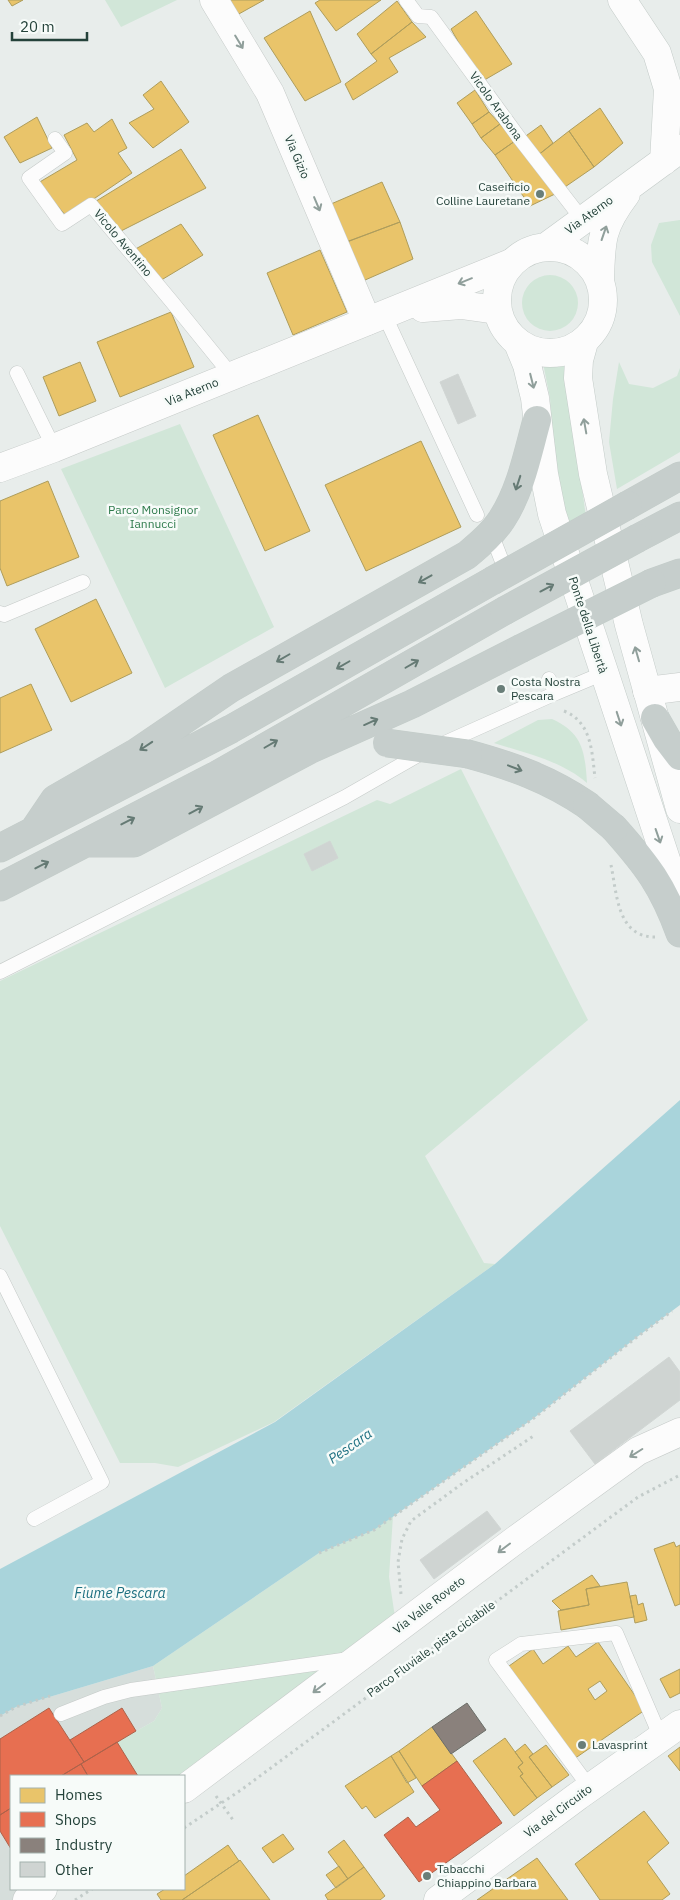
<svg xmlns="http://www.w3.org/2000/svg" width="680" height="1900" font-family="'IBM Plex Sans',sans-serif">
<style>
.built{fill:#d6dedb}
.green{fill:#d1e6d8}
.water{fill:#a9d4db}
.homes{fill:#e9c46a;stroke:#ae9d5c;fill-rule:evenodd}
.shops{fill:#e76f51;stroke:#ac624a}
.industry{fill:#8a817c;stroke:#6b6e68}
.building{fill:#cfd4d2;stroke:#d1d6d4}
.lines{fill:none;stroke-linecap:round;stroke-linejoin:round}
.service-casing{stroke:#c5cac8;stroke-width:15}
.minor-casing{stroke:#c5cac8;stroke-width:29}
.tertiary-casing{stroke:#c5cac8;stroke-width:29}
.secondary-casing{stroke:#c3cbc8;stroke-width:29}
.trunk-casing{stroke:#c3ccc9;stroke-width:29}
.path{stroke:#c3ccca;stroke-width:3;stroke-dasharray:2.5 4;stroke-linecap:butt}
.service{stroke:#fcfcfc;stroke-width:14}
.minor{stroke:#fcfcfc;stroke-width:28}
.tertiary{stroke:#fcfcfc;stroke-width:28}
.secondary{stroke:#fcfcfc;stroke-width:28}
.trunk{stroke:#c6cecc;stroke-width:28}
.trunk-bridge-casing{stroke:#c3ccc9;stroke-width:29;stroke-linecap:butt}
.trunk-bridge{stroke:#c6cecc;stroke-width:28}
.oneway{stroke:#909f9b}
.oneway2{stroke:#657a74}
.poi-dot{fill:#697e78;stroke:#f7fbf9;stroke-width:2}
.labels{text-anchor:middle;stroke-width:5;stroke-linejoin:round;paint-order:stroke}
.street-label{font-size:12px;fill:#24423a;stroke:#f7fbf9}
.poi-label{font-size:12px;fill:#24423a;stroke:#f7fbf9;text-anchor:start}
.park-label{font-size:12px;fill:#2d7a4b;stroke:#f7fbf9}
.water-label{font-size:14px;font-style:italic;fill:#1c6f80;stroke:#f7fbf9}
</style>
<rect width="100%" height="100%" fill="#e8edeb"/>
<path class="built" d="M153,1666L162,1708L154,1721L117,1742L138,1776H11V1889H32L15,1900H0V1716L16,1707Z"/>
<path class="green" d="M105,0H177L121,27Z
M680,220V316L652,262L651,245L659,223Z
M522 303a28 28 0 1 1 56 0a28 28 0 1 1-56 0Z
M571,360L567,380L586,517L570,526L556,477L553,455L550,398L543,363L557,365Z
M619,362L629,384L653,388L677,376L680,368V452L617,489L609,442L613,399Z
M180,424L274,627L165,688L61,469Z
M552,719C583,733 585,752 587,783C562,761 525,753 494,743L538,720Z
M461,769L588,1020L425,1156L484,1263L495,1264L274,1422L178,1467L155,1463H120L0,1226V981L377,800L390,804Z
M393,1516L389,1577L396,1624L184,1776H138L117,1742L154,1721L162,1708L153,1666L319,1553L374,1530Z"/>
<path class="water" d="M680,1100V1305L637,1337L534,1418L374,1530L319,1553L153,1666L16,1707L0,1716V1569L275,1422L495,1264Z"/>
<path class="homes" d="M8,0H23L12,6Z
M227,0H264L237,15Z
M320,0H381L336,31L315,3Z
M397,1L412,22L371,54L357,34Z
M310,11L341,82L305,101L264,38Z
M476,11L512,64L481,82L451,29Z
M412,22L426,37L389,58L398,72L353,100L345,84L377,61L371,54Z
M161,81L189,122L153,148L129,123L154,109L143,95Z
M475,90L489,112L472,124L457,103Z
M600,108L623,143L594,167L569,131Z
M489,112L500,124L481,138L472,124Z
M37,117L52,148L20,163L4,137Z
M112,119L127,148L118,153L132,173L67,217L38,183L77,160L64,135L87,123L94,132Z
M500,124L515,141L495,155L481,138Z
M541,125L553,143L537,156L523,138Z
M569,131L594,167L562,189L537,156Z
M515,141L555,194L530,206L495,155Z
M181,149L206,188L119,232L93,203Z
M382,182L400,222L346,242L331,204Z
M400,222L413,259L356,284L339,245Z
M181,224L203,255L158,282L130,252Z
M320,250L347,312L293,335L267,273Z
M171,312L194,367L120,397L97,342Z
M80,362L96,401L59,416L43,377Z
M258,415L310,531L265,551L213,435Z
M421,441L461,527L366,571L325,485Z
M48,481L79,557L7,586L0,568V501Z
M96,599L132,673L71,702L35,629Z
M31,684L52,730L0,753V698Z
M674,1542L676,1547L680,1545V1604L675,1606L654,1549Z
M592,1575L600,1586L586,1589L589,1605L561,1610L552,1601Z
M627,1582L634,1617L561,1630L558,1611L589,1605L586,1589Z
M636,1595L638,1605L643,1603L647,1620L635,1623L630,1596Z
M598,1642L645,1710L574,1759L509,1666L533,1649L543,1664L568,1646L576,1657ZM600,1681L607,1691L595,1700L588,1689Z
M680,1669V1693L670,1698L660,1679Z
M432,1727L457,1761L422,1786L399,1751Z
M505,1738L523,1763L518,1767L523,1774L520,1776L537,1798L514,1816L473,1761Z
M525,1744L533,1754L529,1757L552,1787L537,1798L520,1776L523,1774L518,1767L523,1763L515,1752Z
M546,1745L569,1775L552,1787L529,1757Z
M680,1747V1771L668,1756Z
M399,1751L416,1778L407,1783L391,1756Z
M391,1756L414,1792L375,1818L366,1806L362,1809L345,1786Z
M644,1811L669,1843L647,1862L670,1894L662,1900H600L575,1864Z
M283,1834L294,1849L273,1863L262,1848Z
M344,1840L364,1867L348,1879L328,1852Z
M228,1845L239,1861L182,1900H161L157,1894L165,1889H184V1876Z
M537,1858L568,1900H477Z
M240,1860L270,1900H182L239,1861Z
M339,1866L348,1879L336,1888L326,1875Z
M364,1867L385,1896L380,1900H328L325,1895Z"/>
<path class="shops" d="M49,1708L84,1762L61,1776H11V1808L0,1815V1739Z
M122,1708L136,1731L84,1762L70,1740Z
M117,1742L138,1776H88L81,1764Z
M457,1761L502,1823L419,1882L384,1835L408,1817L416,1827L440,1810L422,1786Z
M81,1764L88,1776H61Z
M11,1808V1849L0,1831V1815Z"/>
<path class="industry" d="M467,1703L486,1730L451,1754L432,1727Z"/>
<path class="building" d="M458,374L476,416L458,424L440,382Z
M330,841L338,858L312,871L304,854Z
M669,1357L680,1372V1400L595,1464L570,1431Z
M487,1511L501,1529L434,1579L420,1560Z"/>
<g class="lines">
<g class="service-casing">
<path id="service" d="M406,0L418,16L431,17L520,139L582,219
M55,139L65,153L29,178L62,224L91,205L172,302L232,376
M384,314L477,515
M17,373L54,448
M491,533L503,564
M0,613L4,615L83,582
M549,679L556,693L604,673
M0,972L345,797L420,754L556,693
M0,1276L102,1482L34,1519
M61,1714L104,1697L131,1690L349,1659
M590,1788L496,1660L521,1644L616,1633L661,1738"/>
</g>
<g class="minor-casing">
<path id="minor" d="M214,0L270,93L367,321
M647,691L680,687
M184,1789L514,1541L638,1451L680,1432
M27,1900L43,1889"/>
</g>
<g class="tertiary-casing">
<path id="tertiary" d="M423,308L461,305L497,310
M0,468L54,448L511,263"/>
</g>
<g class="secondary-casing">
<path id="secondary" d="M622,0L657,53L668,89L680,111
M664,161L668,89
M497 300a53 53 0 1 1 106 0a53 53 0 1 1-106 0Z
M546,247L680,149
M600,281C601,240 601,227 626,194
M584,342L579,360L578,378L593,474L629,625L680,809
M518,343L527,365L535,398L544,474L552,514L680,902
M438,1900L578,1796L680,1724"/>
</g>
<g class="trunk-casing">
<path id="trunk" d="M628,505L680,476
M638,538L680,516
M652,583L680,573
M655,718L667,739L680,756
M468,754C512,766 549,779 587,805
M614,828C647,865 663,886 680,933
M34,830L55,799L137,752L231,688L467,555C480,544 493,533 502,519C521,490 528,452 537,420
M91,843H134L311,749L412,704L520,649
M0,848L231,729L492,581
M0,887L215,776L504,611"/>
</g>
<path class="path" d="M564,711C592,722 592,753 595,778
M611,865C617,894 617,937 655,937
M319,1553L374,1530L534,1418L637,1337L672,1311
M401,1594L398,1562L402,1539L411,1521L463,1483L535,1435
M0,1716L16,1707L50,1696
M216,1796L233,1820
M184,1828L241,1790L638,1497L680,1475
M75,1900L92,1889"/>
<use href="#service" class="service"/>
<use href="#minor" class="minor"/>
<use href="#tertiary" class="tertiary"/>
<use href="#secondary" class="secondary"/>
<use href="#trunk" class="trunk"/>
<g class="trunk-bridge-casing">
<path id="trunk-bridge" d="M492,581L628,505
M504,611L638,538
M520,649L652,583
M387,743L468,754
M587,805L614,828"/>
</g>
<use href="#trunk-bridge" class="trunk-bridge"/>
</g>
<defs><path id="oneway-shaft" d="M-6 0H5M1.5-3L5.5 0L1.5 3" fill="none" stroke-width="1.6" stroke-linecap="round" stroke-linejoin="round" transform="scale(1.25)"/></defs>
<g class="oneway">
<use href="#oneway-shaft" transform="translate(239 42) rotate(59)"/>
<use href="#oneway-shaft" transform="translate(317 204) rotate(67)"/>
<use href="#oneway-shaft" transform="translate(604 233) rotate(-71)"/>
<use href="#oneway-shaft" transform="translate(465 281) rotate(158)"/>
<use href="#oneway-shaft" transform="translate(532 381) rotate(76)"/>
<use href="#oneway-shaft" transform="translate(585 426) rotate(-100)"/>
<use href="#oneway-shaft" transform="translate(637 654) rotate(-106)"/>
<use href="#oneway-shaft" transform="translate(619 719) rotate(72)"/>
<use href="#oneway-shaft" transform="translate(658 836) rotate(71)"/>
<use href="#oneway-shaft" transform="translate(636 1453) rotate(148)"/>
<use href="#oneway-shaft" transform="translate(504 1548) rotate(143)"/>
<use href="#oneway-shaft" transform="translate(319 1688) rotate(143)"/>
</g>
<g class="oneway2">
<use href="#oneway-shaft" transform="translate(518 483) rotate(108)"/>
<use href="#oneway-shaft" transform="translate(425 579) rotate(151)"/>
<use href="#oneway-shaft" transform="translate(547 588) rotate(-28)"/>
<use href="#oneway-shaft" transform="translate(283 658) rotate(150)"/>
<use href="#oneway-shaft" transform="translate(412 664) rotate(-30)"/>
<use href="#oneway-shaft" transform="translate(343 665) rotate(150)"/>
<use href="#oneway-shaft" transform="translate(371 722) rotate(-24)"/>
<use href="#oneway-shaft" transform="translate(271 744) rotate(-30)"/>
<use href="#oneway-shaft" transform="translate(146 746) rotate(146)"/>
<use href="#oneway-shaft" transform="translate(515 768) rotate(21)"/>
<use href="#oneway-shaft" transform="translate(196 810) rotate(-28)"/>
<use href="#oneway-shaft" transform="translate(128 821) rotate(-27)"/>
<use href="#oneway-shaft" transform="translate(42 865) rotate(-27)"/>
</g>
<g class="poi-dot">
<circle cx="540" cy="194" r="5"/>
<circle cx="501" cy="689" r="5"/>
<circle cx="582" cy="1745" r="5"/>
<circle cx="427" cy="1876" r="5"/>
</g>
<g class="labels">
<g class="street-label">
<text transform="translate(496 106) rotate(54)" y="4">Vicolo Arabona</text>
<text transform="translate(297 157) rotate(67)" y="4">Via Gizio</text>
<text transform="translate(589 215) rotate(-36)" y="4">Via Aterno</text>
<text transform="translate(123 243) rotate(50)" y="4">Vicolo Aventino</text>
<text transform="translate(192 392) rotate(-22)" y="4">Via Aterno</text>
<text transform="translate(588 625) rotate(72)" y="4">Ponte della Libertà</text>
<text transform="translate(429 1605) rotate(-37)" y="4">Via Valle Roveto</text>
<text transform="translate(431 1649) rotate(-36)" y="4">Parco Fluviale, pista ciclabile</text>
<text transform="translate(558 1811) rotate(-36)" y="4">Via del Circuito</text>
</g>
<g class="poi-label">
<text x="530" y="191" text-anchor="end">Caseificio<tspan x="530" dy="14">Colline Lauretane</tspan></text>
<text x="511" y="686">Costa Nostra<tspan x="511" dy="14">Pescara</tspan></text>
<text x="592" y="1749">Lavasprint</text>
<text x="437" y="1873">Tabacchi<tspan x="437" dy="14">Chiappino Barbara</tspan></text>
</g>
<g class="park-label">
<text x="153" y="514">Parco Monsignor<tspan x="153" dy="14">Iannucci</tspan></text>
</g>
<g class="water-label">
<text transform="translate(350 1446) rotate(-35)" y="5">Pescara</text>
<text x="120" y="1598">Fiume Pescara</text>
</g>
</g>
<rect x="10" y="1775" width="175" height="115" fill="#f7fbf9" stroke="#a3b1ad"/>
<rect x="20" y="1788" width="25" height="15" fill="#e9c46a" stroke="#a3b1ad"/>
<text x="55" y="1800" font-size="15" fill="#24423a">Homes</text>
<rect x="20" y="1812" width="25" height="15" fill="#e76f51" stroke="#a3b1ad"/>
<text x="55" y="1825" font-size="15" fill="#24423a">Shops</text>
<rect x="20" y="1838" width="25" height="15" fill="#8a817c" stroke="#a3b1ad"/>
<text x="55" y="1850" font-size="15" fill="#24423a">Industry</text>
<rect x="20" y="1862" width="25" height="15" fill="#cfd4d2" stroke="#a3b1ad"/>
<text x="55" y="1875" font-size="15" fill="#24423a">Other</text>
<path d="M12 32v8h75v-8" fill="none" stroke="#24423a" stroke-width="2.5"/>
<text x="20" y="32" font-size="15" fill="#24423a" stroke="#f7fbf9" stroke-width="4" paint-order="stroke">20 m</text>
</svg>
